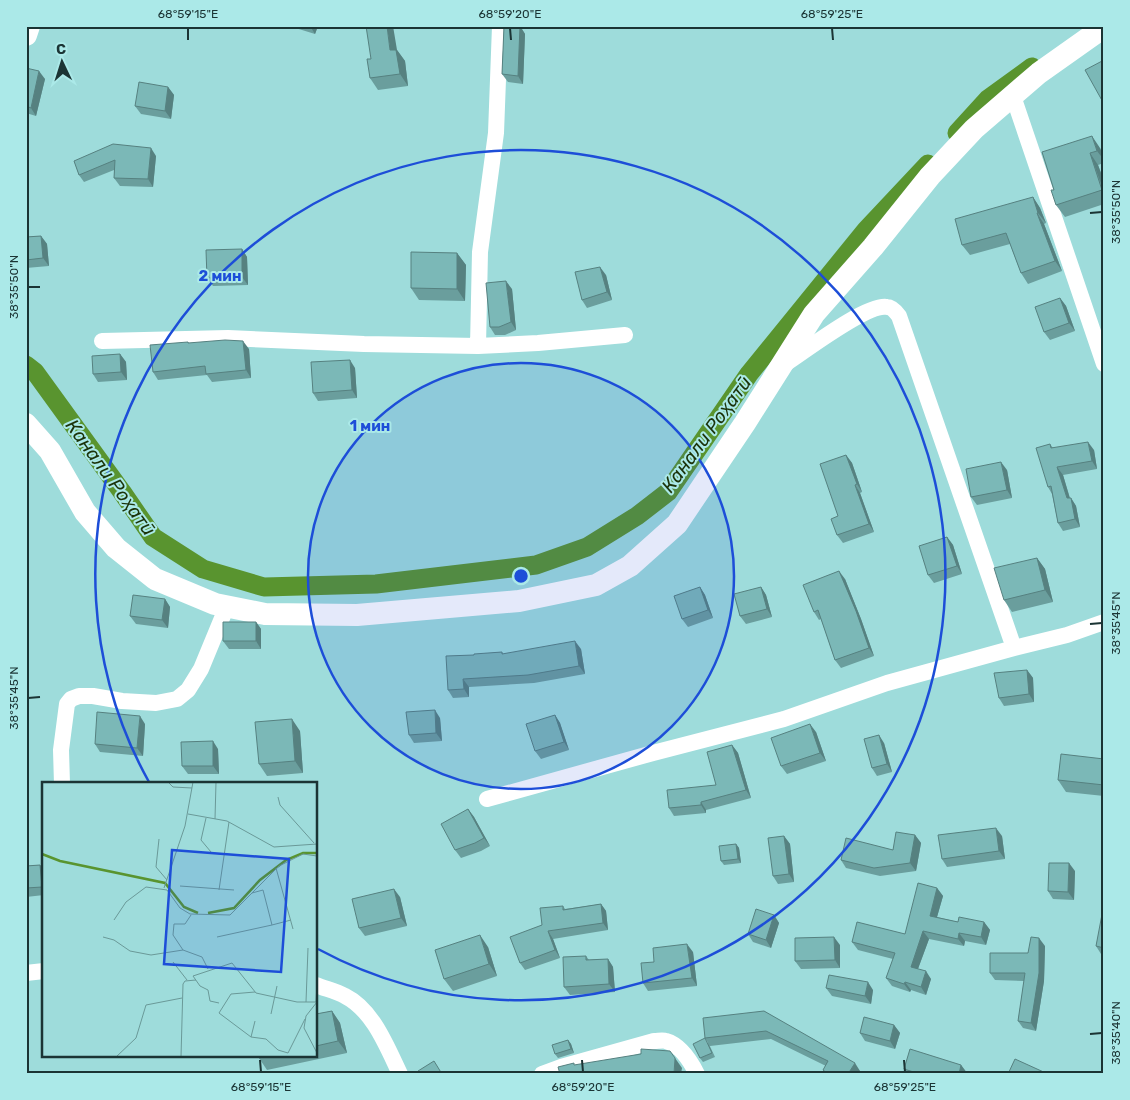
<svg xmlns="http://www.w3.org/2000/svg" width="1130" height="1100" font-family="Rubik,sans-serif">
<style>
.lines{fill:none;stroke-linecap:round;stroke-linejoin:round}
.canal{stroke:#59942f;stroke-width:19}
.street{stroke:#fff;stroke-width:16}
.secondary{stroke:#fff;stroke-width:22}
.wall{fill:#6a9e9d}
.shaded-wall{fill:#568180}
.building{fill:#7bb8b7;stroke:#568180}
.ticks{fill:none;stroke:#1b3434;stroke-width:2}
.ring{fill:none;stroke:#1d4ed8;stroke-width:2.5}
.labels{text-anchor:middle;stroke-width:4;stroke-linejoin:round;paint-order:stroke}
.water-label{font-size:19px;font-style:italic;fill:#1b330a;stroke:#abe9e8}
.inset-river{fill:none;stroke:#59942f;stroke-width:2.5}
.inset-road{fill:none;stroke:#6a9998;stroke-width:1}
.view{fill:#1d4ed8;fill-opacity:0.15;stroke:#1d4ed8;stroke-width:2.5}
.inset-edge{fill:none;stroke:#1b3434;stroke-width:2.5}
.centre{fill:#1d4ed8;stroke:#abe9e8;stroke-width:2.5}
.ring-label{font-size:15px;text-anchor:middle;font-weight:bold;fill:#1d4ed8;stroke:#abe9e8;stroke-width:4;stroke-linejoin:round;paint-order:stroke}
.neatline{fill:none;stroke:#1b3434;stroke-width:2}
.ticks-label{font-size:12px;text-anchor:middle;fill:#1b3434}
</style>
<rect width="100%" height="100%" fill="#9edcdb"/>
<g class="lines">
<path class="canal" d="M957,133L988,99L1032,67
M26,365L35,372L122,492L153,537L203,569L264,587L376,584L536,565L587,547L637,516L668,492L749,374L866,230L928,164"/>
<path class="street" d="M1013,96L1104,364
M102,341L228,338L364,344L478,346L538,343L625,335
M478,346L480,252L496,133L500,26
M785,364C804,352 867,303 887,307C892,307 896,312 899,316L1014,648L1067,635L1104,622
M62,784L61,750L67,704L71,699L79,696H93L122,701L156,703L177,699L188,690L201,669L227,606
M487,799L653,753L784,719L887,683L1014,648
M26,973L44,971
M316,985C326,989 336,991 345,996C373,1010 387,1047 400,1074
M542,1074L561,1067L654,1041C658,1041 663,1040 666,1041C680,1045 691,1062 697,1074"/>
<path class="secondary" d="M26,35L29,26
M26,424L50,451L85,512L116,548L155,579L215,604L265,614L357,615L519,601L596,585L630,566L677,524L745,423L814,314L873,247L930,176L974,129L1039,73L1104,27"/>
</g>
<path class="wall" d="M289,26H318L315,34Z
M504,26H520L525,34L523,84L508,82L502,74Z
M591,26H610V28Z
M397,50L405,61L408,86L378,90L370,78L371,59Z
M26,68L45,79L36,116L26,113Z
M168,87L174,95L171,119L141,114L135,106Z
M1100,148L1104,158V163L1098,165L1104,181V204L1065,217L1056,205L1054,190L1042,152Z
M156,156L153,187L120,186L114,178V170L84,182L79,175L74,161Z
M1033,197L1040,208L1046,223L1044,224L1062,271L1028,284L1021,273L1010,244L970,255L962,245Z
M41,236L47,244L49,266L26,268V237Z
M242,249L247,257L248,285L213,286L207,278Z
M457,253L466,265L465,301L419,300L411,288Z
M606,275L612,300L587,308L582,300Z
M512,289L516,330L505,335H495L490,327Z
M1060,298L1066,306L1075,331L1050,340L1044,332Z
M188,342L189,343L249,349L251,378L212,382L207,375L158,380L153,372Z
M120,354L126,362L127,380L98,382L93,374Z
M355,368L357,398L318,401L313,393Z
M1050,444L1053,448L1094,450L1097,469L1063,475L1070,498H1071L1076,506L1080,527L1063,531L1058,523L1052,494L1048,487Z
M846,455L852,463L862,492L860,493L874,532L843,543L837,535L838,516Z
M1007,470L1012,498L977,505L971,497Z
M947,537L953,545L962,574L934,583L928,575Z
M1037,558L1045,569L1053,602L1012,612L1004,600Z
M845,579L861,619L874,656L841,668L835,660L821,619L819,620L814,612Z
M700,587L705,595L713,618L688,627L682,619Z
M761,587L766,595L772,617L746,624L740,616Z
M165,599L170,607L168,628L136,624L130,616Z
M256,622L261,629V649H229L223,641Z
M581,649L585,674L534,683L469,687V697L453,698L448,690L474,655L502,652L503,654Z
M1027,670L1033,678L1034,702L1004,706L999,698Z
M555,715L560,723L569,750L541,759L535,751Z
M440,718L442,741L414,743L409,735Z
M145,724L143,756L100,752L95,744Z
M300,731L303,773L267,776L259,764Z
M816,732L826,761L787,774L781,766Z
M884,743L892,772L877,776L872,768Z
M732,745L738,753L751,798L706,810V813L674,816L669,808L716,785Z
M218,749L219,774H188L182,766Z
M1104,759V796L1066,792L1058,780Z
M468,809L474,817L490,846L481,851L461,858L455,850Z
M915,835L921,843L916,871L880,876L846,868L841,860L893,850Z
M784,836L790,844L794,882L778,884L773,876Z
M1002,836L1005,859L947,867L942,859Z
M736,844L739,848L741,863L724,865L721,861Z
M40,865L44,870V895L26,897V866Z
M1075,871L1074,900L1053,899L1048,891Z
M937,888L943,896L937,917L958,922H984L990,930L986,945L965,941L964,946L929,939L918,969L931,979L926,995L911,990L910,992L892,986L886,978L893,959L858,950L852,942L905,934Z
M400,897L407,926L365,936L359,928Z
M601,904L606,911L608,930L553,939L560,958L525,970L520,963L542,925L563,906L565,909Z
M1104,909V954H1101L1096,946Z
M774,915L779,923L771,948L753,942L748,934Z
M840,945V968L801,969L795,961Z
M1045,946L1044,981L1036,1031L1023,1028L1018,1021L1024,981L995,980L990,973L1028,953Z
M488,947L497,976L453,991L444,979Z
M693,952L697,986L648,991L643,983L654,962Z
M586,956L589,960L608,959L613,967L615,992L570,995L564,987Z
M826,988L873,990L871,1004L832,996Z
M332,1011L340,1023L347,1053L267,1070L259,1058L258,1056H316V1014Z
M764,1011L860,1071L859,1074H825L823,1070L826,1066L771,1039L710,1046L705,1038Z
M894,1025L900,1033L895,1049L865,1041L860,1033Z
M568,1040L571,1044L574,1053L558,1058L555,1054Z
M708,1042L715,1057L703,1062L700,1058Z
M961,1065L967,1073V1074H907L904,1069Z"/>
<path class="shaded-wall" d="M310,26H318L315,34Z
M387,26H393L397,50L405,61L408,86L400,74L390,50Z
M520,26L525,34L523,84L518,76Z
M39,71L45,79L36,116L31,108Z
M168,87L174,95L171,119L165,111Z
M1092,136L1100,148L1104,158V160L1097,151Z
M151,148L156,156L153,187L148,179Z
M1090,153L1098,165L1104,181V192Z
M1033,197L1040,208L1046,223L1038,213Z
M1037,213L1044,224L1062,271L1055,261Z
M41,236L47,244L49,266L43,258Z
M242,249L247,257L248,285L242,277Z
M457,253L466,265L465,301L457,289Z
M600,267L606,275L612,300L607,292Z
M506,281L512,289L516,330L511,322Z
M1060,298L1066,306L1075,331L1069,323Z
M243,341L249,349L251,378L246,370Z
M120,354L126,362L127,380L121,372Z
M350,360L355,368L357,398L352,390Z
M1088,442L1094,450L1097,469L1092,461Z
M846,455L852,463L862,492L857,484Z
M1001,462L1007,470L1012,498L1007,490Z
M1057,467L1063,475L1072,506L1071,498L1076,506L1080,527L1075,519L1067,498Z
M855,485L860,493L874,532L869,524Z
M947,537L953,545L962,574L957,566Z
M1037,558L1045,569L1053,602L1045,590Z
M839,571L845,579L861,619L874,656L869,648Z
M700,587L705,595L713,618L708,610Z
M761,587L766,595L772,617L767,609Z
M165,599L170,607L168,628L162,620Z
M256,622L261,629V649L256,641Z
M575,641L581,649L585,674L579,666Z
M1027,670L1033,678L1034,702L1029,694Z
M463,679L469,687V697L464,689Z
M435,710L440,718L442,741L436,733Z
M555,715L560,723L569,750L564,742Z
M140,716L145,724L143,756L137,748Z
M292,719L300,731L303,773L295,761Z
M810,724L816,732L826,761L820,753Z
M879,735L884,743L892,772L887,764Z
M213,741L218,749L219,774L213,766Z
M732,745L738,753L751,798L746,790Z
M701,802L706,810V813L701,805Z
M468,809L474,817L490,846L484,838Z
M996,828L1002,836L1005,859L999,851Z
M915,835L921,843L916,871L910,863Z
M784,836L790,844L794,882L789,874Z
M736,844L739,848L741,863L738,859Z
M1069,863L1075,871L1074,900L1068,892Z
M40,865L44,870V889L42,887Z
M937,888L943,896L935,924L930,916Z
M394,889L400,897L407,926L401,918Z
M601,904L606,911L608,930L603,923Z
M774,915L779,923L771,948L766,940Z
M984,922L990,930L986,945L981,937Z
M548,931L553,939L560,958L555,950Z
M923,931L929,939L916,974L911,967Z
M959,933L965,941L964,946L958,939Z
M480,935L488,947L497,976L489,964Z
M834,937L840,945V968L835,960Z
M1039,938L1045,946L1044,981L1036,1031L1031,1023Z
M687,944L693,952L697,986L692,978Z
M608,959L613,967L615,992L609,984Z
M926,971L931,979L926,995L921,987Z
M868,982L873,990L871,1004L865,996Z
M905,982L911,990L910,992L904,984Z
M332,1011L340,1023L347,1053L338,1041Z
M894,1025L900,1033L895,1049L890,1041Z
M568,1040L571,1044L574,1053L571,1049Z
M675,1058L682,1068L681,1074H674Z
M855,1063L860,1071L859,1074H848Z
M961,1065L967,1073V1074H959Z"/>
<path class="building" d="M366,26H387L390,50H396L400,74L370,78L367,59H371Z
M504,26H520L518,76L502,74Z
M1104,60V104L1085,70Z
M26,68L39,71L31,108L26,106Z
M139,82L168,87L165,111L135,106Z
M1092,136L1097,151L1090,153L1102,190L1056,205L1051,190H1054L1042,152Z
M113,144L151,148L148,179L114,178L115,160L79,175L74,161Z
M1033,197L1038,213H1037L1055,261L1021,273L1006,233L962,245L955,219Z
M41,236L43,258L26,260V237Z
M242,249V277L207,278L206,250Z
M411,252L457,253V289L411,288Z
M600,267L607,292L582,300L575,272Z
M506,281L511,322L499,327H490L486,283Z
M1060,298L1069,323L1044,332L1035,307Z
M225,340L243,341L246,370L206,374L205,366L153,372L150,345L188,342V343Z
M120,354L121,372L93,374L92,356Z
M350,360L352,390L313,393L311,362Z
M1088,442L1092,461L1057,467L1067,498H1071L1075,519L1058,523L1051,486L1048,487L1036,448L1050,444L1051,448Z
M846,455L857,484L855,485L869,524L837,535L831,519L838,516L820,464Z
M1001,462L1007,490L971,497L966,469Z
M947,537L957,566L928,575L919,546Z
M1037,558L1045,590L1004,600L994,568Z
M839,571L856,611L869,648L835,660L818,610L814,612L803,585Z
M700,587L708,610L682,619L674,596Z
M761,587L767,609L740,616L734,594Z
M133,595L165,599L162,620L130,616Z
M223,622H256V641H223Z
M575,641L579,666L528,675L463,679L464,689L448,690L446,656L474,655V654L502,652V654Z
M1027,670L1029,694L999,698L994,673Z
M435,710L436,733L409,735L406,712Z
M97,712L140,716L137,748L95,744Z
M555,715L564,742L535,751L526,724Z
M292,719L295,761L259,764L255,722Z
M810,724L820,753L781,766L771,738Z
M879,735L887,764L872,768L864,739Z
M213,741V766H182L181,742Z
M732,745L746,790L701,802V805L669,808L667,790L716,785L707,752Z
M1061,754L1104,759V785L1058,780Z
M468,809L484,838L475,843L455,850L441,824Z
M996,828L999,851L942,859L938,835Z
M896,832L915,835L910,863L874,868L841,860L846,838L893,850Z
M784,836L789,874L773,876L768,838Z
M736,844L738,859L721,861L719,846Z
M1049,863H1069L1068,892L1048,891Z
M40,865L42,887L26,888V866Z
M918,883L937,888L930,916L958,922L959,917L984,922L981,937L959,933L958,939L923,931L911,967L926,971L921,987L905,982L904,984L886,978L895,953L852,942L857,922L905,934Z
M394,889L401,918L359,928L352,899Z
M601,904L603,923L548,931L555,950L520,963L510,937L542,925L540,908L563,906V910Z
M756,909L774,915L766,940L748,934Z
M1103,909H1104V948L1096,946Z
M480,935L489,964L444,979L435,950Z
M834,937L835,960L795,961V938Z
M1031,937L1039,938V973L1031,1023L1018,1021L1025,973H990V953H1028Z
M687,944L692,978L643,983L641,963L654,962L653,948Z
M586,956V960L608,959L609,984L564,987L563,957Z
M829,975L868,982L865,996L826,988Z
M332,1011L338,1041L316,1046V1014Z
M764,1011L855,1063L848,1074H828L823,1070L828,1061L766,1031L705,1038L703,1018Z
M864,1017L894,1025L890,1041L860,1033Z
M705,1038L712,1053L700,1058L693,1044Z
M568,1040L571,1049L555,1054L552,1045Z
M641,1049L670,1051L675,1058L674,1074H560L558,1067L574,1063V1065L641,1054Z
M910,1049L961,1065L959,1074H920L904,1069Z
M258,1056H268L259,1058Z
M1015,1059L1048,1074H1008Z
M434,1061L442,1074H420L418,1071Z"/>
<path class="ticks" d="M188,28V40M510,28L511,40M832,28L833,40M1090,213L1102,212M28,287H40M1090,624L1102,623M28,698L40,697M1090,1034L1102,1033M260,1060L261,1072M582,1060L583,1072M904,1060L905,1072"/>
<circle cx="521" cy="576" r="213" fill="#1d4ed8" fill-opacity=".12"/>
<g class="ring">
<circle cx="521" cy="576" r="213"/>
<path d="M149 782A425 425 0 1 1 318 949"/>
</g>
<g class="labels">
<g class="water-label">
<text transform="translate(706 434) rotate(-54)" y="7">Канали Роҳатӣ</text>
<text transform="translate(111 477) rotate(54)" y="7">Канали Роҳатӣ</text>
</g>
</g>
<g transform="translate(42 782)">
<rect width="275" height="275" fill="#9edcdb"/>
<path class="inset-river" d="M0,72L18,79L123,101L142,125L156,131M166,131L192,126L218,98L244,78L261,71H275"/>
<path class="inset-road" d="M126,0L131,5L150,6M236,15L238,23L272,61M146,32L185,39L232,65L275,62M164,36L159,58L169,70M173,37L174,0M117,57L114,85L125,98M234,86L251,147M138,104L192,108M122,106L143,44L151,0M177,108L187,40M210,111L221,108L230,143L249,138M149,133L143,142H132L131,153L141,168L160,175L166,187M72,138L84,120L104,105L125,108L138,126L148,132L188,133L237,84L261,72L275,74M61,155L72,158L88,169L109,173L141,168M175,155L230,143M131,180L145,198M264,220L266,166M274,220L275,202M275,220L264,234L262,246L275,271M177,221L168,219L166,208L158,204L151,194L190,181L214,211L255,220H275M229,232L235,204M213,239L209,255L224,257L236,268L246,271L263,237M209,255L177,231L189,212L213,210M74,275L94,256L104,223L140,216M139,275L141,202L143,199L154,198"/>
<path class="view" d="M130,68L247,77L239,190L122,182Z"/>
<rect width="275" height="275" class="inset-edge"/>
</g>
<circle cx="521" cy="576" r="8" class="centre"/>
<g class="ring-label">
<text x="220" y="281">2 мин</text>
<text x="370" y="431">1 мин</text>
</g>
<rect width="1130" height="1100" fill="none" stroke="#abe9e8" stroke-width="55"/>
<g transform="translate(62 62) rotate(356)" stroke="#abe9e8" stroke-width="4" paint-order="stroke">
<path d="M0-4L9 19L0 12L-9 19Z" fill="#1b3434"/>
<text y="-8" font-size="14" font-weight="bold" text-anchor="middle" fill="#1b3434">С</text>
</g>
<rect x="28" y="28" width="1074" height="1044" class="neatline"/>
<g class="ticks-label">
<text x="188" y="18">68°59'15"E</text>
<text x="510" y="18">68°59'20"E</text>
<text x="832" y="18">68°59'25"E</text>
<text transform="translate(1116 212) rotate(-90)" y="4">38°35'50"N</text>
<text transform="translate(14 287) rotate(-90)" y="4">38°35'50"N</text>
<text transform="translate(1116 623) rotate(-90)" y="4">38°35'45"N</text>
<text transform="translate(14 698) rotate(-90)" y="4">38°35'45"N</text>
<text transform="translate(1116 1033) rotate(-90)" y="4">38°35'40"N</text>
<text x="261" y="1091">68°59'15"E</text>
<text x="583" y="1091">68°59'20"E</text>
<text x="905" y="1091">68°59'25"E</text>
</g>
</svg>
